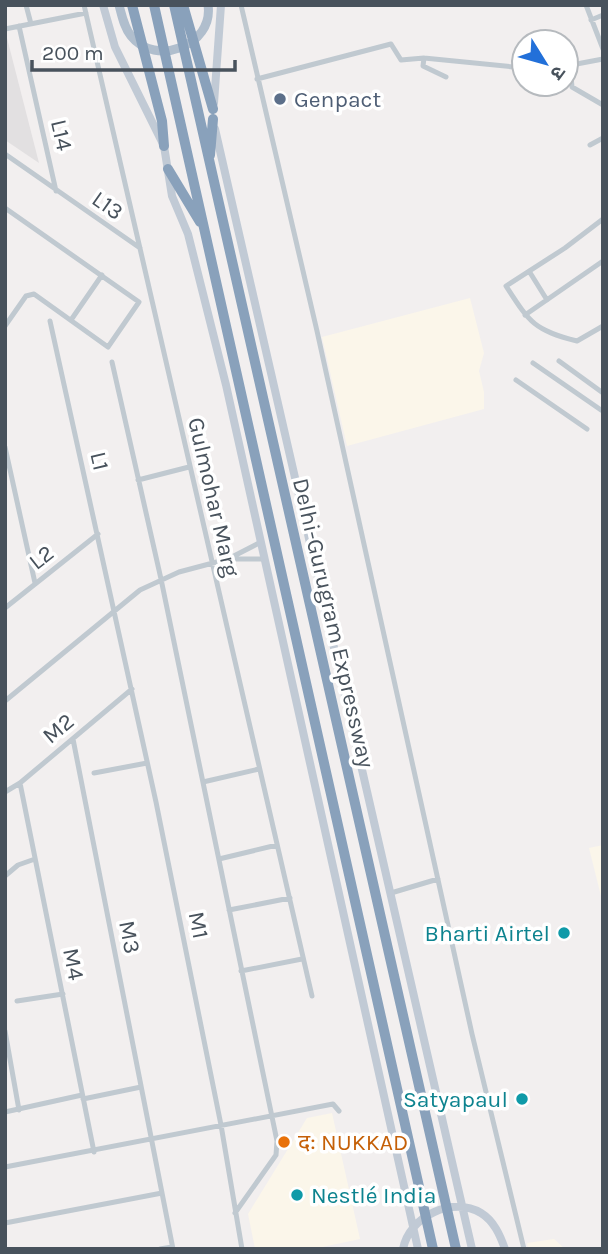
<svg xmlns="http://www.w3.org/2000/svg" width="608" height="1254" font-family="Karla,'Noto Sans Devanagari',sans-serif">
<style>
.commercial{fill:#fbf6ea}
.education{fill:#e2e0e1}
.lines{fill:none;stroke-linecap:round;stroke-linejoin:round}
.minor{stroke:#c0c9d0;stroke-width:5}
.secondary{stroke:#c1cad5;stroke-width:8}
.primary{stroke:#b0becd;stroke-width:9}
.motorway{stroke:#89a1bb;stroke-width:10}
.service-dot{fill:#5c6f8a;stroke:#fff;stroke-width:2.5}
.culture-dot{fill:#0f9aa8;stroke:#fff;stroke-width:2.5}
.food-dot{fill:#e8710a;stroke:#fff;stroke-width:2.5}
.labels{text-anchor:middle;stroke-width:7;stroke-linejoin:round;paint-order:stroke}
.service-label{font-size:23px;fill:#4e5e75;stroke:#fff;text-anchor:start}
.street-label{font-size:23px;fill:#48525c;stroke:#fff}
.culture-label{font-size:23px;fill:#0d838f;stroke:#fff;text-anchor:end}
.food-label{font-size:23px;fill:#c56008;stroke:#fff;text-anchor:start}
</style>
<rect width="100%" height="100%" fill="#f2efef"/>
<path class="commercial" d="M470,298L484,353L479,371L484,392V409L347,446L322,337Z
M603,845V904L589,848Z
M332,1113L360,1239L313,1249H255L248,1214L307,1118Z
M554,1239L565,1249H528L527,1243Z"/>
<path class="education" d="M7,38L39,163L5,140Z"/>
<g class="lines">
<path class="minor" d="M26,5L31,24
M84,5L312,996
M241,5L317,331L472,1034L524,1249
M586,5L603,49
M591,20L603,15
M19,26L56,191
M5,29L86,13
M424,58L423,66L446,77
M566,66L603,59
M570,66L572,87L603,105
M257,79L391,44L401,60L424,58L524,68
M590,145L603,138
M5,154L140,248
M5,208L139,302L108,347L34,294L26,296L5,326
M603,219L565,248L506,286C530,323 534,330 577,341L603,326
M529,271L547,300
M525,315L603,261
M71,320L102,275
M50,321L156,802L221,1125L242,1249
M559,361L603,393
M112,362L161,579L277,1141L276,1155L235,1213
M533,363L601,410
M516,380L587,429
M5,447L35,583
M138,480L189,467
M231,559H265
M5,608L98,534
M5,701L140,590L179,572L228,559L261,542
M73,739L173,1249
M94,773L147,763
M203,782L259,769
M20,783L94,1152
M5,792L20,783L132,689
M219,859L277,845
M5,876L18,865L35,859
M391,893L438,879
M229,910L290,898
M241,971L302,959
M17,1001L63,994
M5,1031L19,1110
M83,1099L141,1087
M5,1112L82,1095
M5,1167L333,1104L339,1111
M5,1223L162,1193
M160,1249L172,1247"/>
<path class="secondary" d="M103,5L115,47L164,146L172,196L188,234L226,385L418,1249
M214,103L221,5
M215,129L472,1249
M403,1249C409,1216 453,1196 481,1213C494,1221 500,1235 505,1249"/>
<path class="primary" d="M119,5C122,16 124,27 131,36C155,67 214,46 208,5"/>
<path class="motorway" d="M132,5L162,121L164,146
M154,5L433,1249
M174,5L456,1249
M183,5L213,109
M210,155L213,119
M168,169L200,222"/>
</g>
<circle class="service-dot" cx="280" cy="99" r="7"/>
<g class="culture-dot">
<circle cx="564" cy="933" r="7"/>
<circle cx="522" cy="1099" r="7"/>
<circle cx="297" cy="1195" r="7"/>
</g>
<circle class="food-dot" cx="284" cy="1142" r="7"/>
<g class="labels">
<g class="service-label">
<text x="294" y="107">Genpact</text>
</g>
<g class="street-label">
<text transform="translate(62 135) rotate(77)" y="8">L14</text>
<text transform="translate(108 205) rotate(35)" y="8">L13</text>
<text transform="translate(100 461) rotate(77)" y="8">L1</text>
<text transform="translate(214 497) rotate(77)" y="8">Gulmohar Marg</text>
<text transform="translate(41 557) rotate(-38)" y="8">L2</text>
<text transform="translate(334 623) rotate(77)" y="8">Delhi-Gurugram Expressway</text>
<text transform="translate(58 728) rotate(-40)" y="8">M2</text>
<text transform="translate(199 925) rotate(79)" y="8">M1</text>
<text transform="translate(130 937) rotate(79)" y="8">M3</text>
<text transform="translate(74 964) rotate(79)" y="8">M4</text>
</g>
<g class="culture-label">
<text x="550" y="941">Bharti Airtel</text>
<text x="508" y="1107">Satyapaul</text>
<text x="311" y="1203" text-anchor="start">Nestlé India</text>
</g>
<g class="food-label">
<text x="298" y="1150">द: NUKKAD</text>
</g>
</g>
<rect width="608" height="1254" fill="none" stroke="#48525c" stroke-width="14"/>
<g transform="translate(545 63) rotate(127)"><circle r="33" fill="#ffffff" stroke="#b6babe" stroke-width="2"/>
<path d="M0-5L12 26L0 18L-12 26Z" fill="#2270d9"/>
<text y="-10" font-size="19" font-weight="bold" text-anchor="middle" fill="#48525c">उ</text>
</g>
<path d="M32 60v10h203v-10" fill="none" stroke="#48525c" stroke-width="3.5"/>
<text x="42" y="60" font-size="21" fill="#48525c" stroke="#ffffff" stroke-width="5" paint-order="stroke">200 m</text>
</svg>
